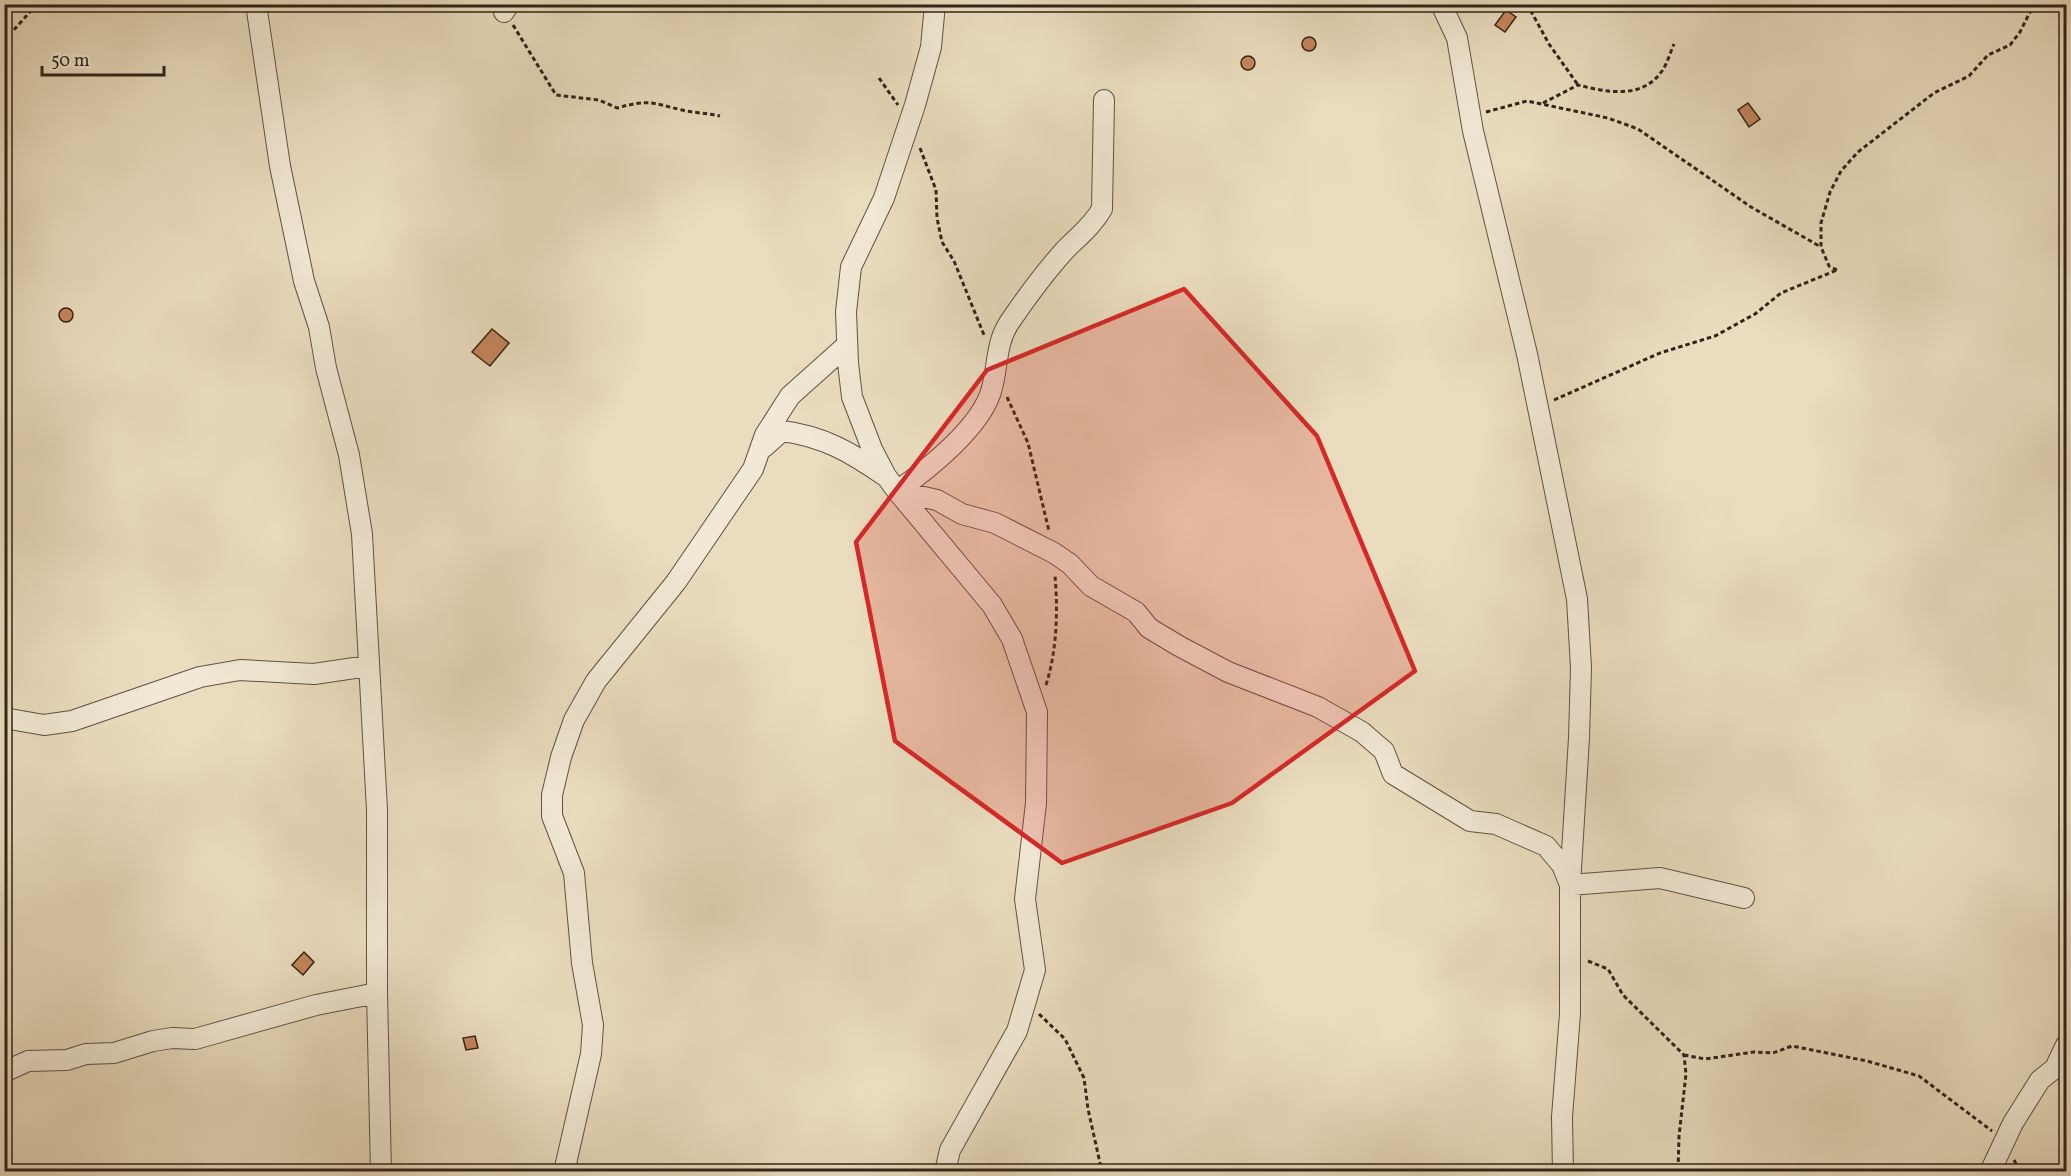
<svg xmlns="http://www.w3.org/2000/svg" width="2071" height="1176" font-family="Vollkorn,serif">
<style>
.building{fill:#c6865b;stroke:#30241d;stroke-width:1.5}
.lines{fill:none;stroke-linecap:round;stroke-linejoin:round}
.minor-casing{stroke:#5e5246;stroke-width:22}
.path{stroke:#30241d;stroke-width:3;stroke-dasharray:4.5 3;stroke-linecap:butt}
.minor{stroke:#f1e9d5;stroke-width:20}
.marked{fill:#d62828;fill-opacity:0.2;stroke:#d62828;stroke-width:4.5;stroke-linejoin:round}
</style>
<rect width="100%" height="100%" fill="#eaddbf"/>
<filter id="stains"><feTurbulence type="fractalNoise" baseFrequency=".00333" numOctaves="4"/><feColorMatrix values="0 0 0 0 .2 0 0 0 0 .09 0 0 0 0 .02 0 0 0 .5 -.17"/></filter>
<radialGradient id="worn" r=".72"><stop offset=".6" stop-color="#630" stop-opacity="0"/><stop offset="1" stop-color="#630" stop-opacity=".3"/></radialGradient>
<path class="building" d="M1506,10L1516,17L1505,32L1495,25Z
M1302 44a7 7 0 1 1 14 0a7 7 0 1 1-14 0Z
M1241 63a7 7 0 1 1 14 0a7 7 0 1 1-14 0Z
M1748,103L1760,119L1749,127L1738,110Z
M59 315a7 7 0 1 1 14 0a7 7 0 1 1-14 0Z
M492,329L509,343L490,366L472,352Z
M304,952L314,962L303,975L292,965Z
M475,1036L478,1048L466,1050L463,1038Z"/>
<g class="lines">
<g class="minor-casing">
<path id="minor" d="M256,4L280,166L304,281L319,327L326,368L349,455L362,534L377,810V993L381,1172
M935,4L931,47L915,105L884,198L851,267L846,312L848,363L852,397L872,449L886,476L897,491L992,605L1012,639L1037,712L1036,803L1025,899L1035,970L1017,1031L950,1150L945,1172
M1441,4L1457,38L1473,131L1527,354L1577,599L1581,668L1579,738L1570,885V1014L1562,1117L1563,1172
M504,12L509,4
M1104,100L1102,209C1092,226 1079,236 1065,250C1045,272 1026,298 1009,323C996,343 998,365 992,388C983,426 927,470 897,491L937,500L962,514L995,523L1054,553L1070,564L1091,586L1136,612L1149,628L1179,646L1228,672L1318,707L1362,732L1384,751L1393,774L1470,821L1496,824L1546,846L1562,865L1570,885L1660,878L1744,898
M764,447L782,431C823,436 852,453 885,476
M4,718L44,725L72,721L200,677L240,670L314,674L368,666
M4,1072L28,1061L67,1060L86,1054L114,1053L153,1041L172,1038L195,1039L316,1005L377,993
M564,1172L591,1054L593,1025L582,963L574,873L552,816V795L561,757L574,720L596,681L676,582L753,469L765,435L790,396L847,345
M1990,1172L2013,1123L2040,1080L2055,1068L2066,1045"/>
</g>
<path class="path" d="M1527,4L1549,44L1578,85
M513,25L556,95L599,100L617,108C649,99 652,103 682,110C694,113 707,113 720,116
M4,41L37,4
M879,78L898,105
M1543,103L1578,85C1606,92 1642,100 1662,71C1667,64 1670,53 1674,44
M1486,112L1527,101L1608,118L1638,129L1751,207L1821,247
M920,148L936,190L937,218L942,242L954,261L984,335
M1837,270L1829,266L1821,247V223L1830,192L1841,171L1858,152L1934,93L1969,76L1988,55L2010,45L2020,32L2034,4
M1007,397L1028,443L1049,531
M1554,400L1660,353L1715,336L1755,314L1781,293L1837,270
M1046,685C1057,650 1058,612 1055,576
M1588,961L1608,969L1623,995L1684,1055L1686,1074L1679,1136L1678,1172
M1039,1014L1065,1039L1084,1078L1088,1109L1102,1172
M1684,1055L1705,1059L1754,1052L1773,1053L1792,1046L1867,1061L1919,1076L1992,1131
M2014,1160L2020,1172"/>
<use href="#minor" class="minor"/>
</g>
<path class="marked" d="M1184,289L1317,436L1415,671L1232,803L1062,863L895,741L856,542L987,370Z"/>
<rect width="2071" height="1176" fill="none" stroke="#eaddbf" stroke-width="24"/>
<rect x="6" y="6" width="2059" height="1164" fill="none" stroke="#30241d" stroke-width="3"/>
<rect x="12" y="12" width="2047" height="1152" fill="none" stroke="#30241d" stroke-width="1.5"/>
<path d="M42 66v9h122v-9" fill="none" stroke="#30241d" stroke-width="3"/>
<text x="51" y="66" font-size="18" fill="#30241d" stroke="#f1e9d5" stroke-width="4.5" paint-order="stroke">50 m</text>
<rect width="100%" height="100%" filter="url(#stains)"/>
<rect width="100%" height="100%" fill="url(#worn)"/>
</svg>
